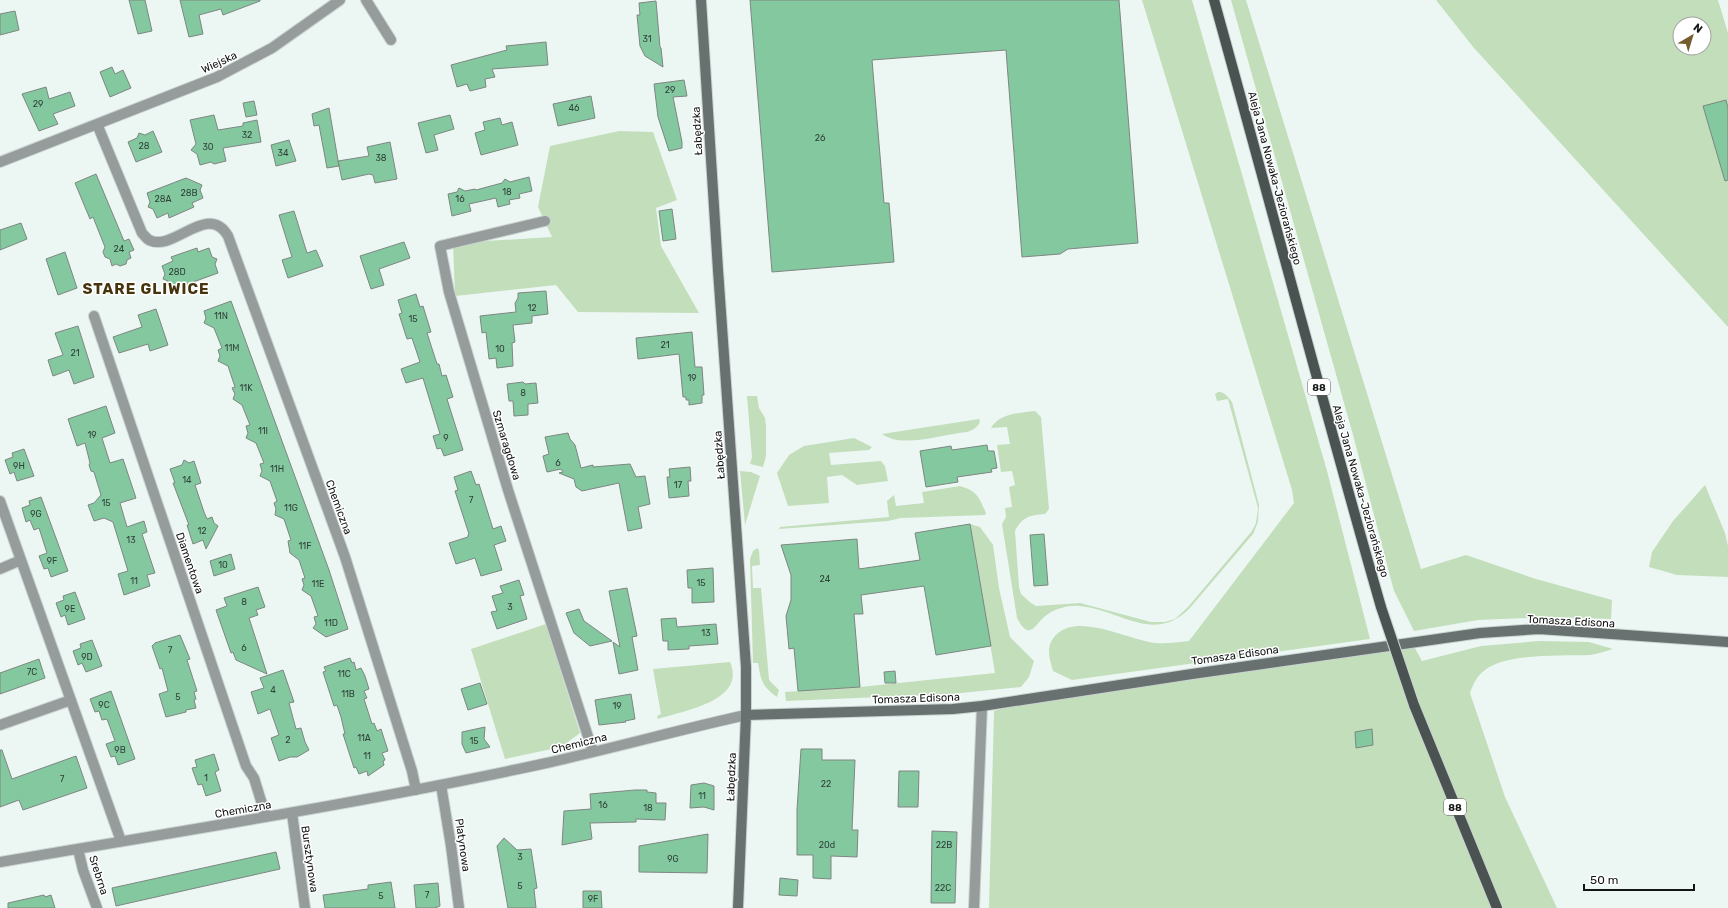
<svg xmlns="http://www.w3.org/2000/svg" width="1728" height="908" font-family="Rubik,sans-serif">
<style>
.green{fill:#c3debb;fill-rule:evenodd}
.building{fill:#84c8a0;stroke:#7e8681}
.lines{fill:none;stroke-linecap:round;stroke-linejoin:round}
.street-casing{stroke:#c9d3d0;stroke-width:12}
.secondary-casing{stroke:#c9d3d0;stroke-width:12}
.primary-casing{stroke:#c9d3d0;stroke-width:12}
.street{stroke:#969b9b;stroke-width:10}
.secondary{stroke:#697070;stroke-width:10}
.primary{stroke:#4a5252;stroke-width:10}
.primary-bridge-casing{stroke:#c9d3d0;stroke-width:12;stroke-linecap:butt}
.primary-bridge{stroke:#4a5252;stroke-width:10}
.labels{text-anchor:middle;stroke-width:3;stroke-linejoin:round;paint-order:stroke}
.number-label{font-size:9px;fill:#2f4238}
.shield{fill:#fff;stroke:#5a5c5b;stroke-width:1}
.shield-label{font-size:10px;font-weight:bold;fill:#131615}
.street-label{font-size:11px;fill:#131615;stroke:#fff}
.district-label{font-size:15px;font-weight:bold;letter-spacing:1px;fill:#46340d;stroke:#fff}
</style>
<rect width="100%" height="100%" fill="#ecf7f4"/>
<path class="green" d="M1142,0H1192L1327,471L1370,639L1072,680L1053,671C1049,657 1045,645 1057,634C1080,613 1128,640 1155,643C1166,644 1178,642 1189,641L1294,503L1292,490Z
M1231,0H1246L1421,569L1466,555L1536,579L1612,600L1611,619L1551,617L1478,620L1414,631L1394,591L1353,435Z
M1436,0H1718L1728,33V327L1474,48ZM1680,24H1704V48H1680Z
M619,131L653,132L677,200L656,208L661,246L699,313L578,312L556,285L455,296L453,243L552,237L538,207L550,146Z
M1218,392C1224,391 1228,397 1232,402L1259,505L1258,522L1253,534L1189,609C1154,644 1120,610 1080,606C1069,605 1057,608 1048,614C1035,622 1031,644 1017,618L1002,524L1006,517L1005,508L1012,507L1009,487L1015,485L1012,471L1001,472L997,445L1010,444L1007,427L991,428C1000,413 1019,413 1035,411L1041,417L1049,509L1045,514C1030,515 1022,517 1015,531L1019,587L1021,594L1031,603L1036,606L1080,603L1151,622H1165L1175,619L1188,607L1252,531L1256,523L1258,508L1228,399L1217,401L1215,394Z
M747,396H757L759,408L765,418L766,426V456L763,467L750,464L752,457Z
M979,419L980,422C977,428 973,430 967,432C943,434 902,449 882,434Z
M854,438L872,447L869,450L829,453L831,465L881,461L885,466L888,481L857,485L842,475L827,477L829,503L788,506L777,473L789,455L804,446Z
M740,471L751,472L760,476L745,525Z
M1705,485L1725,533L1728,546V577L1677,575L1649,567L1652,552L1673,521Z
M960,486C977,491 979,497 986,513L985,515L901,518L888,521L779,529L780,527L889,517L887,501L894,495L896,506L924,503L922,492Z
M970,524L980,527L993,545L999,588L1010,637L1034,661L1029,677L1021,687L951,694L786,701L785,692L860,687L995,673Z
M757,548L759,550L760,565L752,566L753,588H761L769,680L779,690L777,697C762,686 761,681 758,663H753L750,559L753,551Z
M546,624L580,733L561,747L505,759L471,649Z
M1540,641L1589,642L1613,649C1606,651 1597,654 1590,655C1562,656 1507,653 1485,670C1477,676 1473,684 1470,693L1505,797L1557,908H989L994,711L1045,696L1411,644L1416,650L1422,661L1481,646Z
M730,662C747,701 683,711 658,719L657,716L661,714L653,669Z"/>
<path class="building" d="M129,0H145L152,31L138,34Z
M180,0H260V1L223,15L221,9L199,15L203,34L189,37Z
M750,0H1119L1138,243L1068,249L1060,254L1022,257L1006,50L898,58L872,60L884,203H889L894,262L772,272Z
M656,1L660,47L661,48L663,67L645,56L640,46L637,15H640L639,3Z
M15,11L19,30L0,35V14Z
M546,42L548,65L492,69L495,77L485,79L486,87L470,91L467,84L457,87L451,65L507,50L506,46Z
M112,67L115,74L123,70L131,88L110,97L100,72Z
M684,80L687,96L673,97L682,142V148L669,151L658,117L654,84Z
M46,87L49,99L70,92L75,106L53,114L58,124L39,131L22,94Z
M591,96L595,118L558,126L553,104Z
M1726,100L1728,108V180L1725,181L1703,106Z
M254,101L257,115L246,117L243,103Z
M329,108L339,166L327,168L319,125L314,126L312,114Z
M214,115L218,130L243,126V123L257,120L261,142L223,148L226,161L214,164L211,162L200,165L197,154L191,150L196,144L190,120Z
M450,115L454,129L434,135L438,150L426,153L418,123Z
M500,118L502,125L512,122L518,145L481,155L475,133L485,130L483,122Z
M153,131L162,152L136,162L128,142L137,138L139,133L145,135Z
M289,140L296,161L276,166L271,145Z
M390,142L397,179L375,183L373,175L369,174L342,180L338,161L369,156L367,147Z
M96,174L124,241L129,239L134,250L129,252L131,258L127,260L126,264L120,266L116,264L112,266L110,259L105,257L103,252L105,247L93,217L90,219L75,183Z
M529,177L532,191L519,194L520,198L509,200L510,204L498,207L496,198L469,204L471,211L452,216L448,194L457,192L459,188L465,191L475,189L476,190L502,183L505,179L510,182Z
M186,178L202,185L200,190L203,198L192,203L194,207L169,218L168,213L157,218L153,209L148,207L150,202L147,193Z
M672,209L676,239L663,241L659,211Z
M294,211L307,253L316,250L323,266L288,278L282,260L292,257L279,215Z
M21,223L27,239L0,250V230Z
M404,242L410,258L379,269L384,285L371,289L360,256Z
M197,248L198,252L209,248L212,257L217,259L215,264L218,273L171,290L168,281L163,279L165,274L162,266L173,261L171,257Z
M65,252L77,288L58,295L46,259Z
M546,291L548,314L532,316V323L513,325L515,342L512,343L513,366L497,368L496,358L489,359L486,332L482,333L480,316L516,312L515,303L518,298V293Z
M416,294L420,307L423,306L431,332L427,333L437,364H439L442,376L446,375L453,397L447,399L463,450L444,456L441,448L437,449L433,436L440,434L423,378L406,383L401,369L420,362L412,338L407,339L399,314L402,313L398,300Z
M231,301L329,570L348,629L326,637L313,628L316,624L314,617L318,616L311,596L302,590L304,585L302,579L305,578L299,560L290,553L288,541L291,540L284,519L275,515L276,509L274,503L277,501L270,481L260,476L262,471L260,464L264,463L256,443L246,438L248,433L246,426L250,425L242,405L233,399L235,394L232,388L235,387L228,366L218,361L220,356L218,350L222,348L214,328L204,323L206,318L204,311Z
M156,309L168,345L150,351L148,344L119,353L113,337L142,327L138,315Z
M78,326L94,377L74,384L69,370L53,376L48,360L63,355L55,333Z
M692,332L695,367H702L704,395H702V403L689,405V400H686V397H683L679,354L638,359L636,338Z
M523,382L525,384L536,383L538,403L528,404V415L514,416L513,401H509L507,384Z
M106,406L115,433L102,438L110,463L123,459L136,498L120,503L127,527L144,521L147,532L142,534L155,573L147,575L150,586L124,595L118,574L128,571L113,522L104,518L94,521L88,505L94,503L101,495L94,472L91,471L89,465L90,463L85,443L77,446L68,419Z
M568,433L570,439L575,445L581,468L593,465V467L630,464L636,477L645,476L650,504L638,507L642,528L628,531L619,483L582,491L576,487L574,479L559,473L563,472L561,469L547,472L543,456L549,454L545,437Z
M987,445L988,451H994L997,468L991,469L992,472L957,477L958,482L926,487L920,451L951,446L952,450Z
M24,449L34,476L17,481L14,472L10,474L5,460L13,457L12,453Z
M184,460L189,463L194,461L201,483L195,485L204,512L207,519L212,517L214,523L218,526L206,549L203,540L193,544L187,525H189L173,483H175L170,469L182,465Z
M690,467L691,481H688L689,496L669,498L667,477H670L669,469Z
M471,471L476,485L479,484L493,529L501,526L506,541L494,545L502,570L481,576L475,558L456,564L449,543L468,537V535L469,534L455,491L458,490L454,477Z
M41,497L68,571L51,577L48,568L44,569L39,556L47,553L39,528L34,530L30,520L26,522L22,508L30,505L29,501Z
M970,524L991,646L936,655L924,586L861,595L863,614H854L860,687L798,691L794,648L789,649L786,616L791,600V575L781,545L857,539L859,569L920,560L915,533Z
M1044,534L1048,585L1034,586L1030,535Z
M231,554L235,569L214,576L210,561Z
M713,568L714,602L692,603V588H688L687,570Z
M519,580L524,595L520,596L527,619L497,629L491,612L497,611L492,596L503,593L500,586Z
M258,587L265,607L256,610L258,615L249,618L267,674L236,660L233,652L231,653L216,610L227,606L224,598Z
M627,588L637,636L632,637L638,670L619,674L613,642L620,647L609,591Z
M75,592L85,619L68,625L65,615L61,617L56,603L64,600L63,596Z
M579,609L584,621L612,641L590,646L574,633L566,613Z
M676,618L677,627L716,624L718,644L689,646V649L668,650V641H663L661,619Z
M180,635L190,659L187,660L197,691L194,692L196,699L194,700L196,708L186,710V712L166,717L159,694L168,691L162,668L160,669L152,646L155,643Z
M92,640L102,666L86,672L82,663L78,665L73,651L81,648L80,644Z
M350,658L352,663L354,662L356,670L361,668L365,676L369,689L364,691L367,698L364,699L372,724L374,723L377,731L381,729L388,751L382,753L385,760L383,761L384,765L368,776L367,771L359,774L356,767L354,768L343,734H345L341,717L337,705L334,706L323,672L326,671L324,667Z
M39,659L45,678L0,694V673Z
M283,670L294,702L289,703L296,729L301,728L305,742L309,750L297,757H290L279,761L271,738L279,735L270,709L258,714L251,692L264,688L260,678Z
M895,671L896,683H885L884,672Z
M480,683L487,704L468,710L461,689Z
M111,691L135,759L118,765L115,756L111,757L106,744L115,741L107,719L102,720L99,711L95,712L90,699Z
M631,694L635,719L625,721L626,722L599,725L595,700Z
M485,727L484,739L490,747L466,753L462,744V732Z
M1372,729L1373,745L1356,748L1355,732Z
M801,749H822V760H855L852,830H858L857,857L831,856V879L813,878V855H797V810Z
M0,750H2L12,779L76,756L87,788L23,810L19,800L0,807Z
M214,754L219,770L215,772L221,791L206,796L202,784L198,785L192,768L197,767L195,760Z
M899,771H919L918,807H898Z
M704,783L714,786V810L704,807L690,808L691,785Z
M635,790H647V792L656,793V803H666L665,820L636,819V822L590,823L592,839L562,845L564,811L591,809L590,794Z
M932,831L957,832L955,903H931Z
M708,834L707,873L639,872V846Z
M504,838L517,850L531,849L537,888L534,889L536,908H508L497,846Z
M276,852L280,869L116,906L112,888Z
M780,878L798,880L797,896L779,895Z
M391,882L395,908H325L323,895L368,889V885Z
M438,883L440,906L435,908H416L414,885Z
M583,891H601L602,908H583Z
M44,895L45,897L51,895L55,908H8V903Z"/>
<g class="lines">
<g class="street-casing">
<path id="street" d="M366,0L391,40
M97,124L142,233C144,235 146,238 149,240C173,253 208,201 228,236L345,557L412,771L416,790
M0,162L217,77L272,48L340,0
M545,221L440,246L449,292L508,490L593,752
M94,316L246,766L254,778L266,817
M0,501L121,841
M0,569L21,560
M0,725L71,700
M441,785L451,846L459,908
M292,813L305,908
M78,849L83,870L97,908
M0,862C181,831 362,803 542,764C610,749 678,730 746,715
M974,908L982,706"/>
</g>
<g class="secondary-casing">
<path id="secondary" d="M701,0L718,270L746,667V715L738,908
M746,715L953,709L982,706L1192,674L1480,633L1539,629L1728,642"/>
</g>
<g class="primary-casing">
<path id="primary" d="M1214,0C1270,202 1323,405 1381,607
M1414,705L1497,908"/>
</g>
<use href="#street" class="street"/>
<use href="#secondary" class="secondary"/>
<use href="#primary" class="primary"/>
<g class="primary-bridge-casing">
<path id="primary-bridge" d="M1381,607L1414,705"/>
</g>
<use href="#primary-bridge" class="primary-bridge"/>
</g>
<g class="labels">
<g class="number-label">
<text x="647" y="42">31</text>
<text x="670" y="93">29</text>
<text x="38" y="107">29</text>
<text x="574" y="111">46</text>
<text x="247" y="138">32</text>
<text x="820" y="141">26</text>
<text x="144" y="149">28</text>
<text x="208" y="150">30</text>
<text x="283" y="156">34</text>
<text x="381" y="161">38</text>
<text x="507" y="195">18</text>
<text x="189" y="196">28B</text>
<text x="163" y="202">28A</text>
<text x="460" y="202">16</text>
<text x="119" y="252">24</text>
<text x="177" y="275">28D</text>
<text x="532" y="311">12</text>
<text x="221" y="319">11N</text>
<text x="413" y="322">15</text>
<text x="665" y="348">21</text>
<text x="232" y="351">11M</text>
<text x="500" y="352">10</text>
<text x="75" y="356">21</text>
<text x="692" y="381">19</text>
<text x="246" y="391">11K</text>
<text x="523" y="396">8</text>
<text x="263" y="434">11I</text>
<text x="92" y="438">19</text>
<text x="446" y="441">9</text>
<text x="558" y="466">6</text>
<text x="19" y="469">9H</text>
<text x="277" y="472">11H</text>
<text x="187" y="483">14</text>
<text x="678" y="488">17</text>
<text x="471" y="503">7</text>
<text x="106" y="506">15</text>
<text x="291" y="511">11G</text>
<text x="36" y="517">9G</text>
<text x="202" y="534">12</text>
<text x="131" y="543">13</text>
<text x="305" y="549">11F</text>
<text x="52" y="564">9F</text>
<text x="223" y="568">10</text>
<text x="825" y="582">24</text>
<text x="134" y="584">11</text>
<text x="701" y="586">15</text>
<text x="318" y="587">11E</text>
<text x="244" y="605">8</text>
<text x="510" y="610">3</text>
<text x="70" y="612">9E</text>
<text x="331" y="626">11D</text>
<text x="706" y="636">13</text>
<text x="244" y="651">6</text>
<text x="170" y="653">7</text>
<text x="87" y="660">9D</text>
<text x="32" y="675">7C</text>
<text x="344" y="677">11C</text>
<text x="273" y="693">4</text>
<text x="348" y="697">11B</text>
<text x="178" y="700">5</text>
<text x="104" y="708">9C</text>
<text x="617" y="709">19</text>
<text x="364" y="741">11A</text>
<text x="288" y="743">2</text>
<text x="474" y="744">15</text>
<text x="120" y="753">9B</text>
<text x="367" y="759">11</text>
<text x="206" y="781">1</text>
<text x="62" y="782">7</text>
<text x="826" y="787">22</text>
<text x="702" y="799">11</text>
<text x="603" y="808">16</text>
<text x="648" y="811">18</text>
<text x="827" y="848">20d</text>
<text x="944" y="848">22B</text>
<text x="520" y="860">3</text>
<text x="673" y="862">9G</text>
<text x="520" y="889">5</text>
<text x="943" y="891">22C</text>
<text x="427" y="898">7</text>
<text x="381" y="899">5</text>
<text x="593" y="902">9F</text>
</g>
<g class="shield">
<rect x="1308" y="379" width="22" height="16" rx="3"/>
<rect x="1444" y="799" width="22" height="16" rx="3"/>
</g>
<g class="shield-label">
<text x="1319" y="391">88</text>
<text x="1455" y="811">88</text>
</g>
<g class="street-label">
<text transform="translate(219 62) rotate(-25)" y="4">Wiejska</text>
<text transform="translate(697 131) rotate(-93)" y="4">Łabędzka</text>
<text transform="translate(1275 178) rotate(75)" y="4">Aleja Jana Nowaka-Jeziorańskiego</text>
<text transform="translate(507 445) rotate(73)" y="4">Szmaragdowa</text>
<text transform="translate(719 455) rotate(-94)" y="4">Łabędzka</text>
<text transform="translate(1361 491) rotate(74)" y="4">Aleja Jana Nowaka-Jeziorańskiego</text>
<text transform="translate(339 507) rotate(70)" y="4">Chemiczna</text>
<text transform="translate(190 563) rotate(71)" y="4">Diamentowa</text>
<text transform="translate(1571 621) rotate(3)" y="4">Tomasza Edisona</text>
<text transform="translate(1235 655) rotate(-8)" y="4">Tomasza Edisona</text>
<text transform="translate(916 698) rotate(-2)" y="4">Tomasza Edisona</text>
<text transform="translate(579 743) rotate(-14)" y="4">Chemiczna</text>
<text transform="translate(731 777) rotate(-88)" y="4">Łabędzka</text>
<text transform="translate(243 809) rotate(-10)" y="4">Chemiczna</text>
<text transform="translate(463 845) rotate(82)" y="4">Platynowa</text>
<text transform="translate(310 859) rotate(82)" y="4">Bursztynowa</text>
<text transform="translate(99 875) rotate(72)" y="4">Srebrna</text>
</g>
<g class="district-label">
<text x="146" y="294">STARE GLIWICE</text>
</g>
</g>
<g transform="translate(1692 36) rotate(38)"><circle r="19" fill="#ffffff" stroke="#a1a2a1"/>
<path d="M0-3L7 15L0 10L-7 15Z" fill="#755d2e"/>
<text y="-6" font-size="11" font-weight="bold" text-anchor="middle" fill="#131615">N</text>
</g>
<path d="M1584 884v6h110v-6" fill="none" stroke="#131615" stroke-width="2"/>
<text x="1590" y="884" font-size="12" fill="#131615" stroke="#ffffff" stroke-width="3" paint-order="stroke">50 m</text>
</svg>
